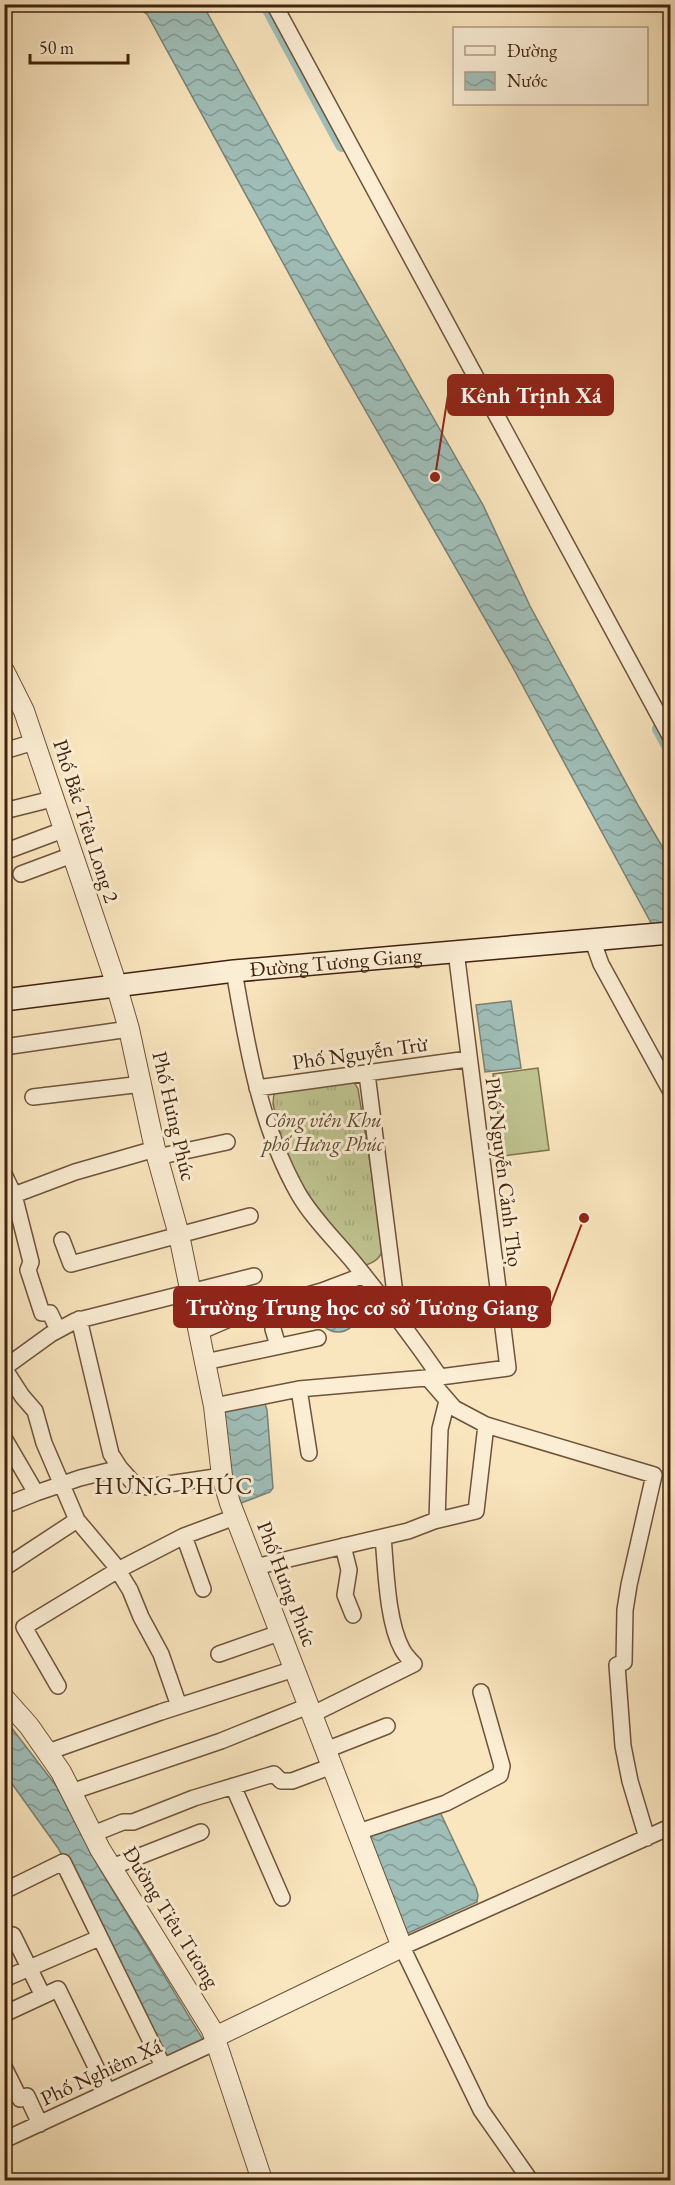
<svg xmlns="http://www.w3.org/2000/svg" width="675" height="2185" font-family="'EB Garamond',serif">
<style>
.grass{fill:url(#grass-tufts);stroke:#807350;stroke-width:1.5}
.garden{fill:#bfc490;stroke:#807350;stroke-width:1.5}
.water{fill:url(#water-waves);stroke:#798074;stroke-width:1.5}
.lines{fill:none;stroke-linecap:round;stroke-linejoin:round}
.canal{stroke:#9fbeb8;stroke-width:14}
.minor-casing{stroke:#6e533b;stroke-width:18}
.tertiary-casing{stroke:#6e533b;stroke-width:22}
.secondary-casing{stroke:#40220f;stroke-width:24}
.minor{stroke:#fbeed5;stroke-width:15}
.tertiary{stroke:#fbeed5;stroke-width:20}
.secondary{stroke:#fbeed5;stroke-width:21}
.labels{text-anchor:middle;stroke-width:6;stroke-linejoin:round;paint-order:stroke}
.street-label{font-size:21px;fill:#40220f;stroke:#fbeed5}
.park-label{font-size:21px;font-style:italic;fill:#604a2f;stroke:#fbeed5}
.quarter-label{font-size:24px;letter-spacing:1.5px;fill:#40220f;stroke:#fbeed5}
.leader{fill:none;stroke:#8f2418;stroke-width:2}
.callout-dot{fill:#8f2418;stroke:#fbeed5;stroke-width:2}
.callout{fill:#8f2418;stroke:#8f2418;stroke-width:2}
.callout-label{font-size:22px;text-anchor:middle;font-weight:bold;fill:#fff}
</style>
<defs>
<pattern id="grass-tufts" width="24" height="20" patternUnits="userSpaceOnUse" patternTransform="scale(1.5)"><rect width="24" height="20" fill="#bfc490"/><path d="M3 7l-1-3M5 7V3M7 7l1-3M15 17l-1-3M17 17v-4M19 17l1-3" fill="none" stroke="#a5a87b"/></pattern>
<pattern id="water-waves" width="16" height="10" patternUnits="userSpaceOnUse" patternTransform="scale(1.5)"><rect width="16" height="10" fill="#9fbeb8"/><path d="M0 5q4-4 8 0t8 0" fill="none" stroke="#839a94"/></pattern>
</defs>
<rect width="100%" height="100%" fill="#f9e5be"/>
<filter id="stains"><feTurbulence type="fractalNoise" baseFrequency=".00333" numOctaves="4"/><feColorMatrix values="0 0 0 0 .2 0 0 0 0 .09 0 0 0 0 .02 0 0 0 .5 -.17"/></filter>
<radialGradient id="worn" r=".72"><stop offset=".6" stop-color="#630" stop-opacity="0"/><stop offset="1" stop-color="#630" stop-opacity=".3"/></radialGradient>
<path class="grass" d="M354,1082L358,1089L383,1243C383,1255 378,1261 366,1265L362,1264L300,1185L283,1145L273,1104L274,1093Z"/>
<path class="garden" d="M538,1068L549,1150L503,1156L493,1074Z"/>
<path class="water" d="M133,5H203L334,244L483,505L530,606L639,807L670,860V958L512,666L329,347L147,14Z
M511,1001L521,1068L485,1072L476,1005Z
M318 1312a20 20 0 1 1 40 0a20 20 0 1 1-40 0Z
M262,1403L265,1404L267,1410L273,1488L270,1492L236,1505L218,1411Z
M4,1718L57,1787L98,1866L205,2043L164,2060L58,1848L5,1774Z
M440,1812L476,1888L478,1895L477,1902L406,1934L369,1847V1834Z"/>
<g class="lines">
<path class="canal" d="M266,4L342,145
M659,729L670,749"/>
<g class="minor-casing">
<path id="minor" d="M274,4L670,736
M4,751L34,742
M4,811L52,799
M4,852L63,830
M21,874L72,855
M592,939L601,964L670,1090
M234,971C247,1046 260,1126 298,1193C312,1218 337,1242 355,1264C385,1301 413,1338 440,1377L508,1368L456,951
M4,1047L129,1029
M367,1074L398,1317
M257,1088L468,1059
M33,1097L142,1084
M157,1157L227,1142
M4,1174L14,1195L6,1198
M62,1240L71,1264L250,1216
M79,1319L111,1454L120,1468L135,1485L148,1487L222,1476
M273,1329L278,1346
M58,1330L50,1313H42L28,1270L31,1262L14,1195L75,1172L155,1149
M199,1332L243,1313L322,1291L364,1275
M205,1362L318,1338
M4,1368L22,1396L35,1411L44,1443L77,1520L114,1564L130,1590L141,1617L161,1654L179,1706
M4,1368L51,1334L75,1321L254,1276
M428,1378L454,1408L486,1425L654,1475L629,1585L625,1610L624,1662L617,1665L623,1746L630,1781L647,1838
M299,1389L309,1453
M214,1406L299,1389L437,1377
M4,1438L36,1493L4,1506
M36,1493L80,1478L120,1468
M437,1520L440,1429L447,1401
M184,1536L203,1589
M343,1546L349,1570L345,1595L353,1615
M255,1567L408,1531L434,1521L476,1511L486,1425
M4,1568L77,1520
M219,1654L279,1633
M58,1686L24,1627L118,1570L184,1536L235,1517
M311,1715L414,1664C410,1660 405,1655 402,1649C387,1621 386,1569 383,1537
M326,1750L387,1726
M48,1752L161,1712L294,1669
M233,1786L282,1898
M71,1792L221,1741L308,1706
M358,1832L446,1803L500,1775L502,1766L481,1692
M93,1834L123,1822H133L194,1798L267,1776L274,1774L281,1781H292L332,1766
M112,1867L201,1832
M4,1891L63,1862L163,2066
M13,1935L43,1996
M4,1979L99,1938
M4,2014L58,1989L108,2092
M4,2067L20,2099L27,2096L40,2124
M4,2140L216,2042
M530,2180L481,2110L402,1947L670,1827"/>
</g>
<g class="tertiary-casing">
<path id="tertiary" d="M4,671L24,711L113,974L129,1029L155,1149L179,1235L214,1406L222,1476L230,1503L402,1947L215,2037
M4,1698L29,1726L61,1772L100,1849L212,2030L262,2180"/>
</g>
<g class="secondary-casing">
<g id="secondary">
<path id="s1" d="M4,1000L234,971L670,933"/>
</g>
</g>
<use href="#minor" class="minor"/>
<use href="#tertiary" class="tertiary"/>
<use href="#secondary" class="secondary"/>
</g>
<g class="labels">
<g class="street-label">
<text transform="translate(86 821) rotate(72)" y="7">Phố Bắc Tiêu Long 2</text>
<text dy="7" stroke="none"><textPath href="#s1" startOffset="334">Đường Tương Giang</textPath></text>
<text transform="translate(360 1053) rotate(-8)" y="7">Phố Nguyễn Trừ</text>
<text transform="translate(174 1116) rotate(77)" y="7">Phố Hưng Phúc</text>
<text transform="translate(504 1172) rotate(83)" y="7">Phố Nguyễn Cảnh Thọ</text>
<text transform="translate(287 1584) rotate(69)" y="7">Phố Hưng Phúc</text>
<text transform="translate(171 1917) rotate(58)" y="7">Đường Tiêu Tương</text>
<text transform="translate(101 2072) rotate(-25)" y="7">Phố Nghiêm Xá</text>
</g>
<g class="park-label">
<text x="323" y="1127">Công viên Khu<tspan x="323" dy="24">phố Hưng Phúc</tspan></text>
</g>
<g class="quarter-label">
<text x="174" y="1494">HƯNG PHÚC</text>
</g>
</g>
<path class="leader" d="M435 477L448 395M584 1218L550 1307"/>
<g class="callout-dot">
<circle cx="435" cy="477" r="6"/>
<circle cx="584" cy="1218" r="6"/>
</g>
<g class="callout">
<rect x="448" y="375" width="165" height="40" rx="6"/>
<rect x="174" y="1287" width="376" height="40" rx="6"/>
</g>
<g class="callout-label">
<text x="531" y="403">Kênh Trịnh Xá</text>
<text x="362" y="1315">Trường Trung học cơ sở Tương Giang</text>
</g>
<rect width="675" height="2185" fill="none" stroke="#f9e5be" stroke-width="24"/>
<rect x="6" y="6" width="663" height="2173" fill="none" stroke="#40220f" stroke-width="3"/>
<rect x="12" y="12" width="651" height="2161" fill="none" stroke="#40220f" stroke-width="1.5"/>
<rect x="453" y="27" width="195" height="78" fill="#fbeed5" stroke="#b09c86" stroke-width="1.5"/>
<rect x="465" y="46" width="30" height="9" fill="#fbeed5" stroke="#b09c86" stroke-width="1.5"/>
<text x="507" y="57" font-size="18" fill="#40220f">Đường</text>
<rect x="465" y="72" width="30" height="18" fill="url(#water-waves)" stroke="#b09c86" stroke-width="1.5"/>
<text x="507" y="87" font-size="18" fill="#40220f">Nước</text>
<path d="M30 54v9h98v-9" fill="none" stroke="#40220f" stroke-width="3"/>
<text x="39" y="54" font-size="18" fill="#40220f" stroke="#fbeed5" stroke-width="4.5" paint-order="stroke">50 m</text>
<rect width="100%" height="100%" filter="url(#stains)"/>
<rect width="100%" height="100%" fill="url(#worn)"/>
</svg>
